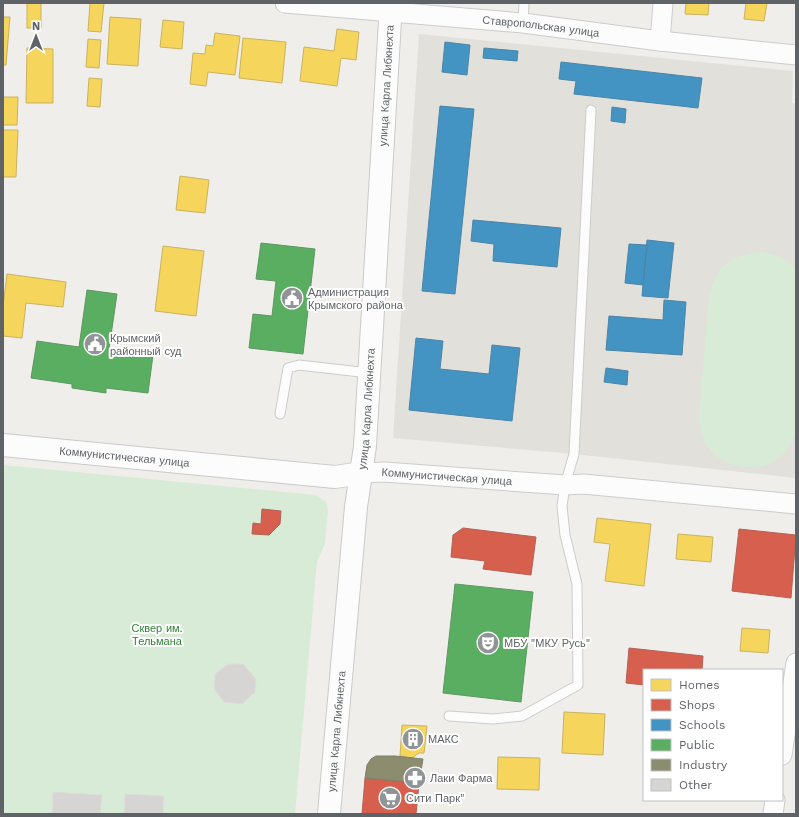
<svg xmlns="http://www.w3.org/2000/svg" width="799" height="817" font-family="'Work Sans',sans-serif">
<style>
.education{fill:#e2e0da}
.green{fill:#d8ebd6}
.homes{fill:#f6d55c;stroke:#c9b360}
.shops{fill:#d6604d;stroke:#b26155}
.schools{fill:#4393c3;stroke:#4b85a8}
.public{fill:#5aae61;stroke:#5c9863}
.industry{fill:#8c8c6e;stroke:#7e806c}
.building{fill:#d6d5d3;stroke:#deddd9}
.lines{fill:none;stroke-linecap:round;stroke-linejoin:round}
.lane-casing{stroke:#cbcccc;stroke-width:11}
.street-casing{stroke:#cbcccc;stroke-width:21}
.secondary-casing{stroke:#cacacb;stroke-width:24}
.lane{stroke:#fdfcfc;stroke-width:9}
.street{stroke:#fdfcfc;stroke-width:19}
.secondary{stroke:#fdfcfc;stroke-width:22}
.labels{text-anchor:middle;stroke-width:4;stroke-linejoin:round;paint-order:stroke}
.street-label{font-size:11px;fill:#5f6368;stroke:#fff}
.poi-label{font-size:11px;fill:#5f6368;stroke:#fff;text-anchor:start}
.park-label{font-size:11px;fill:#348238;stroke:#fff}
</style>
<rect width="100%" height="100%" fill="#efeeea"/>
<path class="education" d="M419,34L793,71L792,103L796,104V478L574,454L393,438Z"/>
<path class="green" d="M762,252L781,257L796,269V430C793,440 789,449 781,456C761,473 727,470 710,450C702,440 700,428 699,415L709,296C718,264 730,255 762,252Z
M3,465L316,495L326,502L328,510L325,544L317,561L295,814H3Z"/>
<path class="homes" d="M27,3H41V28H27Z
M90,3H104L101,32L88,31Z
M686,3H709L708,15L685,14Z
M746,3H767L764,21L744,19Z
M3,17H10L6,65H3Z
M110,17L141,19L138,66L107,64Z
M163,20L184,22L182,49L160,47Z
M337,29L359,32L356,60L341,58L337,86L300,81L304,47L334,51Z
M215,33L240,36L235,75L208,72L206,86L190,84L193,53L205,54L206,45L213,46Z
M243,38L286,42L282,83L239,78Z
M88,39L101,40L99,68L86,67Z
M27,48L53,49V103H26Z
M89,78L102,79L100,107L87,106Z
M3,97H18L17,125H3Z
M3,130H18L16,177H3Z
M180,176L209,180L205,213L176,210Z
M163,246L204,251L196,316L155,311Z
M7,274L66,282L63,307L26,303L22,338L3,336V306Z
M597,518L651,524L644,586L605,581L610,544L594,542Z
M678,534L713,537L711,562L676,559Z
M742,628L770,630L768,653L740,651Z
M564,712L605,714L603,755L562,753Z
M402,725L427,726L424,753H419L412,758L400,756Z
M498,757L540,758L539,790L497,789Z"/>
<path class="shops" d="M262,509L281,511L280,524L269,535L252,534L253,523L261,524Z
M463,528L536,537L531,575L483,569L485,561L451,557L453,535Z
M739,529L796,535L791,598L732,591Z
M629,648L703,656L702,670H644V685L626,683Z
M365,778L419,783L416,814H362Z"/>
<path class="schools" d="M445,42L470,45L467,75L442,72Z
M484,48L518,51L517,61L483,58Z
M561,62L702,78L698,108L574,94L576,81L559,79Z
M440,106L474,109L455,294L422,291Z
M612,107L626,109L625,123L611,121Z
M473,220L561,228L557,267L493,261L494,244L471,241Z
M647,240L674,243L668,298L642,296Z
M629,244L647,245L643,285L625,283Z
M664,300L686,302L682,355L606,350L609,316L663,320Z
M416,338L443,341L440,369L489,374L492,345L520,348L512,421L409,410Z
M606,368L628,371L627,385L604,382Z"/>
<path class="public" d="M261,243L315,249L303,354L249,348L253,314L272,316L276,281L256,279Z
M87,290L117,294L109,349L153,355L148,393L106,388V393L72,388V384L31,378L37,341L79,347Z
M455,584L533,592L521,702L443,693Z"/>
<path class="industry" d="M376,756H395L423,759L419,783L365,778L367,765L371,759Z"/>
<path class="building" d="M228,664H243L256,679L255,692L242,704L224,702L214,689L215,674Z
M53,792L102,795L100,814H52Z
M125,794L164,796L163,814H124Z"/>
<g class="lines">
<g class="lane-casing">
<path id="lane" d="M523,23L524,3
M280,414L288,368L299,365L369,373
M449,716L493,719L522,716L578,685L577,584L565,535L562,506L565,485L574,454L591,110"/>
</g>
<g class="street-casing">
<g id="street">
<path id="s1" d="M285,3L523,23L660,41L796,55"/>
<path d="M660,41L663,3"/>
<path id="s2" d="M362,473L384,472L565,485L583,484L796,504"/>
<path d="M782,755L796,663"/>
<path d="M773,814L775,800"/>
</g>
</g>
<g class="secondary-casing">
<g id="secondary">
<path id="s3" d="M3,445L335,477L362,473"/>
<path id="s4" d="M329,814L356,507L365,446L391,3"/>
</g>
</g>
<use href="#lane" class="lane"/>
<use href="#street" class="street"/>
<use href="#secondary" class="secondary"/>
</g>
<defs>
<g id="civic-disc" transform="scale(1.15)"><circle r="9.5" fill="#919496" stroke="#fff"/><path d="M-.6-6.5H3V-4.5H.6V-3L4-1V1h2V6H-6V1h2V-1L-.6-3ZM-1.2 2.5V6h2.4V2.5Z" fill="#fff"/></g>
<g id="theatre-disc" transform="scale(1.15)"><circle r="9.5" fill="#919496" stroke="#fff"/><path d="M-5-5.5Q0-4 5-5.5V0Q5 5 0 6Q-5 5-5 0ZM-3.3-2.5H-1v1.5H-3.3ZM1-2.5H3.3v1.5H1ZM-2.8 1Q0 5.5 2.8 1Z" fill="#fff"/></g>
<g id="building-disc" transform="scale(1.15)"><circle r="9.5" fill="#919496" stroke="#fff"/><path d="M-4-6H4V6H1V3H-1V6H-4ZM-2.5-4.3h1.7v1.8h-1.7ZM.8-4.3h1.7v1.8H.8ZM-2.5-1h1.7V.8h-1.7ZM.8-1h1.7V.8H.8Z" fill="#fff"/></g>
<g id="pharmacy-disc" transform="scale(1.15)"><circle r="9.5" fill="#919496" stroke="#fff"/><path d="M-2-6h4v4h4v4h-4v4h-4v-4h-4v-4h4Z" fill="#fff"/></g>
<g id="supermarket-disc" transform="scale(1.15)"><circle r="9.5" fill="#919496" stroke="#fff"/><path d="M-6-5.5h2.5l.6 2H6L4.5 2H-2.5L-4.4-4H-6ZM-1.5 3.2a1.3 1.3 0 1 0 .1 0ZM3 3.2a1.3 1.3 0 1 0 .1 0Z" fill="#fff"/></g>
</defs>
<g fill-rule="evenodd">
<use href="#civic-disc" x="292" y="298"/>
<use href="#civic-disc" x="95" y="344"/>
<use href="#theatre-disc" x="488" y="643"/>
<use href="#building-disc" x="413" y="739"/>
<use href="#pharmacy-disc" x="415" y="778"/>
<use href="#supermarket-disc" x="390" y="798"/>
</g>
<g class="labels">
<g class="street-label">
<text dy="4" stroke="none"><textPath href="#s1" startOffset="257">Ставропольская улица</textPath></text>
<text dy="4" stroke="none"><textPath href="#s4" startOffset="731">улица Карла Либкнехта</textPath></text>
<text dy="4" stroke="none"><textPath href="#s4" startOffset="407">улица Карла Либкнехта</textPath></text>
<text dy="4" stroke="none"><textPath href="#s3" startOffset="122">Коммунистическая улица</textPath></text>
<text dy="4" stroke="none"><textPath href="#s2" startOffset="85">Коммунистическая улица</textPath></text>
<text dy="4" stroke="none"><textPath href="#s4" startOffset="83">улица Карла Либкнехта</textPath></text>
</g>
<g class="poi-label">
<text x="308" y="296">Администрация<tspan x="308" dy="13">Крымского района</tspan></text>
<text x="110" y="342">Крымский<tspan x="110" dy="13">районный суд</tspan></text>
<text x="504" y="647">МБУ "МКУ Русь"</text>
<text x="428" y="743">МАКС</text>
<text x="430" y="782">Лаки Фарма</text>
<text x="406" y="802">Сити Парк"</text>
</g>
<g class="park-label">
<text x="157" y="632">Сквер им.<tspan x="157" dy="13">Тельмана</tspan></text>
</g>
</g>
<rect width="799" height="817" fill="none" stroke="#5f6368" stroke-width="8"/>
<rect x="643" y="669" width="140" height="132" fill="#ffffff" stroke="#bfc1c3"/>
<rect x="651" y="679" width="20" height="12" fill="#f6d55c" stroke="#bfc1c3"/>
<text x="679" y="689" font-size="12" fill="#5f6368">Homes</text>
<rect x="651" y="699" width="20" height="12" fill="#d6604d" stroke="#bfc1c3"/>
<text x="679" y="709" font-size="12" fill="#5f6368">Shops</text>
<rect x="651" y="719" width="20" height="12" fill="#4393c3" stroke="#bfc1c3"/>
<text x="679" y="729" font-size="12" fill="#5f6368">Schools</text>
<rect x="651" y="739" width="20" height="12" fill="#5aae61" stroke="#bfc1c3"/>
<text x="679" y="749" font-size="12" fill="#5f6368">Public</text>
<rect x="651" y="759" width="20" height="12" fill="#8c8c6e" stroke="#bfc1c3"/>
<text x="679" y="769" font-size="12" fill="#5f6368">Industry</text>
<rect x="651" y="779" width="20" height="12" fill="#d6d5d3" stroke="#bfc1c3"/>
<text x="679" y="789" font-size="12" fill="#5f6368">Other</text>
<g transform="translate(36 36)" stroke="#ffffff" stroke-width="3" paint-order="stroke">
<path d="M0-3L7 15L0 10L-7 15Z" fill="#5f6368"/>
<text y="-6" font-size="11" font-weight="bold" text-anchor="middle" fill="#5f6368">N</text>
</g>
</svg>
